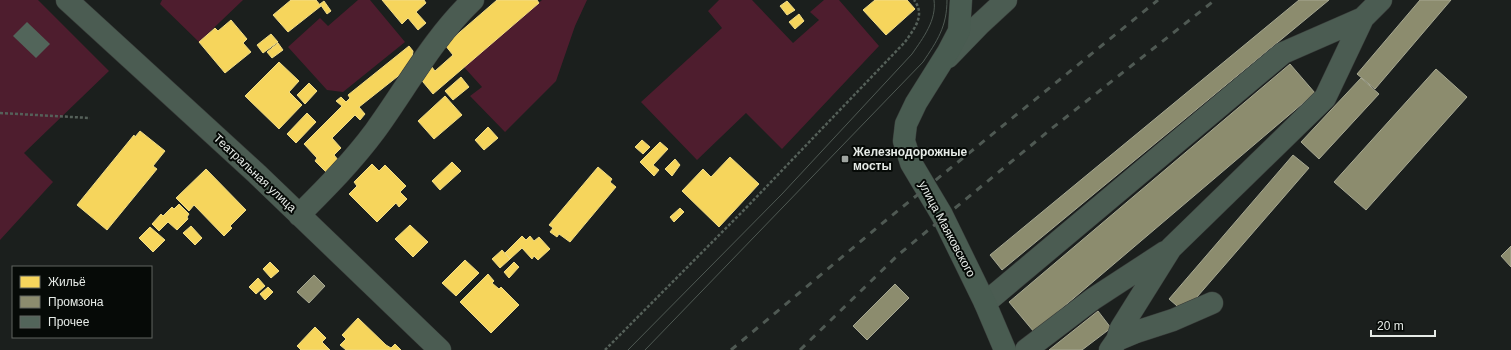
<svg xmlns="http://www.w3.org/2000/svg" width="1511" height="350" font-family="Helvetica,sans-serif">
<style>
.green{fill:#4e1d2e}
.homes{fill:#f6d55c;stroke:#f1dc86}
.industry{fill:#8c8c6e;stroke:#a7a892}
.building{fill:#52655a}
.lines{fill:none;stroke-linecap:round;stroke-linejoin:round}
.minor-casing{stroke:#383b39;stroke-width:23}
.major-casing{stroke:#383b39;stroke-width:23}
.path{stroke:#556059;stroke-width:2.5;stroke-dasharray:3 2;stroke-linecap:butt}
.minor{stroke:#4b5c52;stroke-width:22}
.major{stroke:#495c51;stroke-width:22}
.tram{stroke:#4f5953;stroke-width:1}
.rail{stroke:#4f5953;stroke-width:3;stroke-dasharray:7 7;stroke-linecap:butt}
.poi-dot{fill:#9fa4a0;stroke:#060a07;stroke-width:1.5}
.labels{text-anchor:middle;stroke-width:4;stroke-linejoin:round;paint-order:stroke}
.poi-label{font-size:12px;font-weight:bold;fill:#e6ebe7;stroke:#060a07;text-anchor:start}
.street-label{font-size:12px;fill:#e6ebe7;stroke:#060a07}
</style>
<rect width="100%" height="100%" fill="#1b1f1d"/>
<path class="green" d="M0,0H38L109,71L24,153L53,182L0,240Z
M162,0H243L199,42L160,4Z
M358,0H370L405,42L343,92L327,90L288,47L320,18L328,26Z
M542,0H587L575,26L556,81L505,132L470,96L482,87L464,67Z
M719,0H752L793,43L819,20L810,12L824,0H839L879,46L782,149L746,113L697,160L641,102L722,28L708,11Z"/>
<path class="homes" d="M291,0H316L321,6L288,32L273,15Z
M382,0H424L426,3L416,12L426,23L418,30L408,18L402,24Z
M497,0H537L539,3L433,94L418,76L431,66L435,71L453,55L445,45Z
M875,0H907L915,9L886,35L863,10Z
M324,1L331,11L327,14L320,4Z
M787,1L795,10L787,15L780,6Z
M799,14L804,21L795,29L789,22Z
M231,20L247,39L243,43L251,52L225,73L199,42L215,28L218,31Z
M271,34L278,42L263,53L257,45Z
M278,43L283,50L272,58L267,52Z
M409,46L413,51L412,59L407,69L359,107L365,114L360,120L355,115L332,138L341,148L334,155L339,161L327,173L315,161L317,158L304,144L342,106L336,101L341,97L346,102L350,98L348,95Z
M279,62L299,81L289,92L302,105L279,129L245,96Z
M461,77L469,87L453,100L445,91Z
M309,83L317,91L305,104L297,95Z
M445,96L462,115L434,139L418,121Z
M307,113L316,122L296,143L287,134Z
M488,127L498,138L484,150L475,140Z
M140,131L165,151L153,166L157,169L107,230L77,205L134,135L135,137Z
M642,140L650,147L643,154L635,147Z
M660,142L668,149L653,165L659,170L654,176L640,162Z
M730,157L759,184L719,227L682,191L703,169L711,177Z
M675,159L680,165L672,176L665,169Z
M452,162L461,171L440,190L432,181Z
M372,164L379,171L385,165L406,186L400,192L407,199L399,207L396,203L377,222L349,194L357,186L354,182Z
M598,167L612,179L610,182L616,187L570,242L559,234L557,237L550,232L553,228L549,225Z
M206,169L246,210L230,226L232,228L224,236L194,205L189,211L176,198Z
M179,204L189,214L187,217L188,219L177,230L168,222L159,231L152,224L161,214L163,216L172,207L174,209Z
M680,208L684,212L674,222L670,217Z
M410,225L428,242L413,257L395,239Z
M191,226L202,238L195,245L183,233Z
M150,227L165,240L153,252L139,238Z
M522,236L526,240L530,236L534,241L539,237L550,249L538,260L534,256L532,259L522,248L510,259L505,253Z
M502,250L510,259L500,268L492,259Z
M465,260L479,273L456,296L442,283Z
M270,262L279,271L271,278L263,269Z
M514,262L519,267L509,278L504,272Z
M488,274L494,281L492,283L499,289L501,287L519,305L491,333L460,302Z
M258,278L265,286L256,294L249,287Z
M268,287L273,292L265,300L260,294Z
M358,318L386,345L391,348L395,344L401,350H346L340,345L346,339L342,335Z
M315,327L326,338L322,342L330,350H301L297,346Z"/>
<path class="industry" d="M1299,0H1329L1002,270L990,255Z
M1420,0H1451L1375,89L1357,74Z
M1290,64L1315,93L1034,332L1009,302Z
M1436,69L1467,97L1366,210L1334,182Z
M1361,78L1379,94L1319,159L1301,142Z
M1293,155L1309,168L1184,312L1169,299Z
M1511,246V267L1501,256Z
M314,275L325,286L309,303L297,292Z
M895,284L909,298L867,340L853,326Z
M1098,311L1111,328L1082,350H1049Z"/>
<path class="building" d="M27,22L50,44L36,58L13,36Z"/>
<g class="lines">
<g class="minor-casing">
<path id="minor" d="M67,0L257,174L440,350
M948,57L979,25L1006,0
M299,215C326,188 352,162 375,131C407,87 433,38 473,0
M985,303L1283,53L1363,18L1381,0
M1117,340L1136,332L1173,320L1212,303
M1026,350L1093,299L1165,252
M1110,350L1117,340L1121,328L1171,248L1325,98L1363,18"/>
</g>
<g class="major-casing">
<path id="major" d="M961,0L959,31L948,52L916,103L906,124L904,141L911,163L942,215L985,303L1005,350"/>
</g>
<path class="path" d="M0,113L90,118
M605,350L746,208L905,42C914,29 926,15 914,0"/>
<use href="#minor" class="minor"/>
<use href="#major" class="major"/>
<path class="tram" d="M628,350L782,194L912,54C923,38 937,20 934,0
M645,350L923,62C937,41 947,27 947,0"/>
<path class="rail" d="M731,350L879,226L1158,0
M800,350L898,255L1051,129L1215,0"/>
</g>
<rect class="poi-dot" x="841" y="155" width="8" height="8" rx="2"/>
<g class="labels">
<g class="poi-label">
<text x="853" y="156">Железнодорожные<tspan x="853" dy="14">мосты</tspan></text>
</g>
<g class="street-label">
<text transform="translate(255 173) rotate(43)" y="4">Театральная улица</text>
<text transform="translate(947 229) rotate(62)" y="4">улица Маяковского</text>
</g>
</g>
<rect x="12" y="266" width="140" height="72" fill="#060a07" stroke="#606461"/>
<rect x="20" y="276" width="20" height="12" fill="#f6d55c" stroke="#606461"/>
<text x="48" y="286" font-size="12" fill="#e6ebe7">Жильё</text>
<rect x="20" y="296" width="20" height="12" fill="#8c8c6e" stroke="#606461"/>
<text x="48" y="306" font-size="12" fill="#e6ebe7">Промзона</text>
<rect x="20" y="316" width="20" height="12" fill="#52655a" stroke="#606461"/>
<text x="48" y="326" font-size="12" fill="#e6ebe7">Прочее</text>
<path d="M1371 330v6h64v-6" fill="none" stroke="#e6ebe7" stroke-width="2"/>
<text x="1377" y="330" font-size="12" fill="#e6ebe7" stroke="#060a07" stroke-width="3" paint-order="stroke">20 m</text>
</svg>
